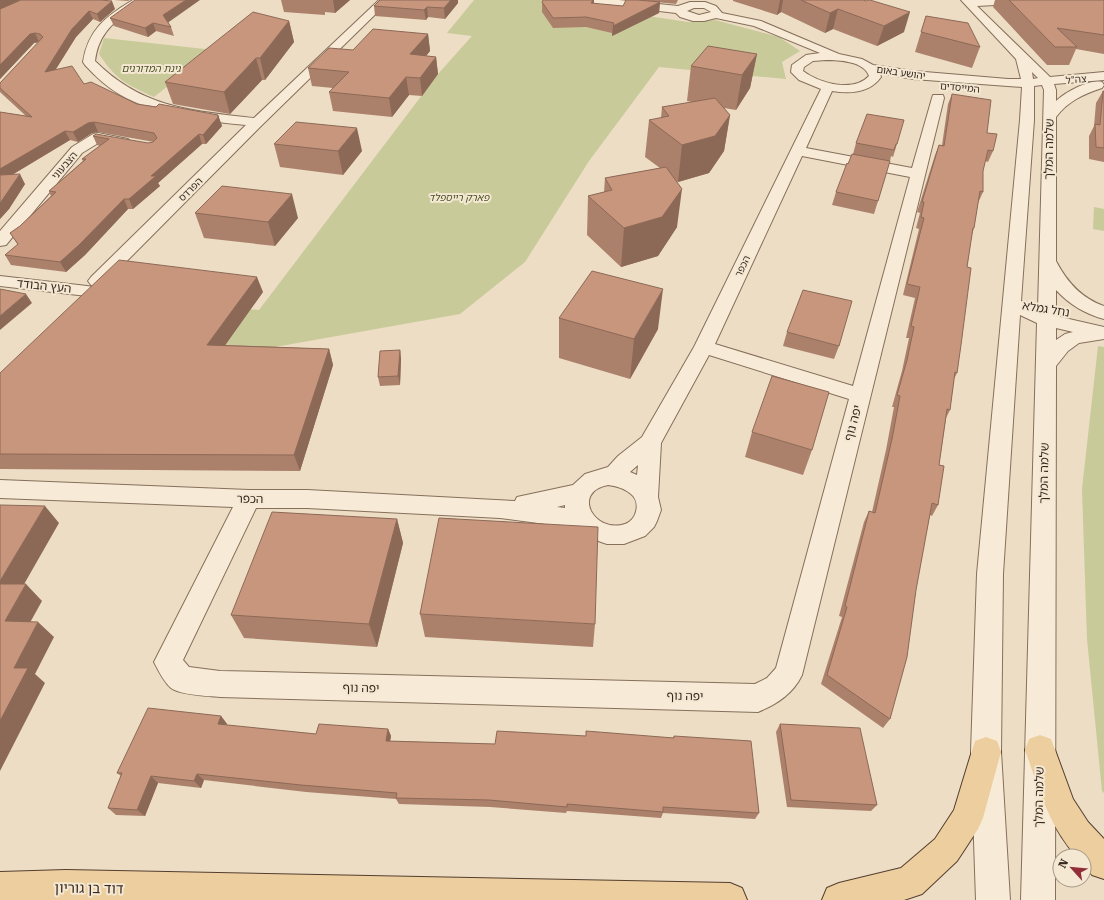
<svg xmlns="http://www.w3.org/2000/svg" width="1104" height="900" font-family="'Roboto Serif','Noto Sans Hebrew',serif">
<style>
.green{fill:#c8ca99}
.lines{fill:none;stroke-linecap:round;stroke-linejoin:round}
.minor-casing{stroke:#866f5b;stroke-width:2}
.major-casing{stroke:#543e2f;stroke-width:2}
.minor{fill:#f7ebd7;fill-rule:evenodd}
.major{fill:#edce9e;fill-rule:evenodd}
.wall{fill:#ac816b}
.shaded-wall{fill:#8c6957}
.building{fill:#c8967c;stroke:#8c6957}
.labels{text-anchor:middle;stroke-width:4;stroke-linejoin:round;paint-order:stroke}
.far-park-label{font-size:10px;font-style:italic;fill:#4a5226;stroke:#f4e8d3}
.far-street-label{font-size:10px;fill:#37281f;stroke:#f4e8d3}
.street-label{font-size:12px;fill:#37281f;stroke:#f4e8d3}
.near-street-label{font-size:14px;fill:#37281f;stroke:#f4e8d3}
</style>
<rect width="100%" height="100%" fill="#ecddc4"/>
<path class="green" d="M474,0H540L688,22L715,20L779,37L800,51L782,62L786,79L659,67L589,161L525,262L460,314L224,356L173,343L207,306L259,310L438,74L472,36L447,33Z
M104,38L214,50L154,97C126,84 117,81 99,54Z
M1094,207L1104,209V231L1093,229Z
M1098,346L1104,347V793L1102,791L1087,639L1082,489Z"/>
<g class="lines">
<g class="minor-casing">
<path id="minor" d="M133,0H145C141,5 135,8 130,11C110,24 98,37 95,61C142,108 191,111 254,118L379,0H390L262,125L103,285L97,286L91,285L88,281L91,277L246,125C204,121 157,116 119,94C106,86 95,76 85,65L83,62C88,30 106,16 133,0Z
M586,0H619L678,6L690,2H705L716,6L722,13L761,21L839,54L862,59L873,65L913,71L1008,79H1021L1016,59L961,0H1035L1030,3L977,6L1050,77L1104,72V80L1054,84L1056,90V101C1066,92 1089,79 1102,82L1104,85L1102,88C1084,94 1068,101 1056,117V261C1067,282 1081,298 1104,306V319C1085,314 1069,304 1056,290V316L1104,327V339L1079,343L1068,351L1056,366L1055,900H1021L1037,323L1020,315L1003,574L1001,752L1010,900H976L971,752L977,574L1020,120L1022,87L913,79L880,73L881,77C870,93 850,94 832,91L806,148L912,168L932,98L933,95H943L944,98L802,675C793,694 777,704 758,712L220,697C208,696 180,695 171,688C164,682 158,670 154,662L233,507L0,498V480L249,490H307L515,501L517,497L573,485L585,474L608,467L618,456L642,437L694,347L821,89L799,80L791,72L792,65L806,55L820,53L754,26L716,18L704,21H693L680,17L676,13L591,3ZM694,8H704L711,12L699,15L687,11ZM826,60C839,60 864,61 869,76C853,93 819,83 803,71L804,67L813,61ZM1032,72L1038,78L1033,79ZM1042,85L1044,90L1038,309L1021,301L1034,120V86ZM802,156L910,177L853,386L715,344ZM1056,328L1073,332L1065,334L1056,340ZM709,355L849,399L776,668L767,678L755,684L220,671L189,667L183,660L256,508H307L500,518L575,528L584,535L601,542L607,544H624L645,536L654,527L657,521L661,510L658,497L661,443ZM638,465L637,475L630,472ZM608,485C616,486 624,488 631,494C641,502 637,520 625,524C594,534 571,492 608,485ZM565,505V508L557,507Z
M98,133L128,139L130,142L128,145L123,146L100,142L82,153L6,245L0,246V231L72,147L93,134Z
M0,276L87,286L93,287L96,291L93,295L87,296L0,286Z"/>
</g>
<g class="major-casing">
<path id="major" d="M1040,735L1051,739L1073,799L1088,822L1104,839V879L1092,875L1084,865V856H1076C1048,824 1039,789 1025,750L1029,739Z
M986,737L997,741L1001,752L983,818L978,829L957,861L922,894L904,900H822L827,888L839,883L901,868L935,839L954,810L975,741Z
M66,870L730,883L742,888L747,900H0V872Z"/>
</g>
<use href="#minor" class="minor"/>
<use href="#major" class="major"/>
</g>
<path class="wall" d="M0,0H20L11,5L115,9L100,22L93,19L76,37L56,69L84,84L137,104L218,115L222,126L206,144H202L158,183L160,186L133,209H128L85,255L66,272L11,265L5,255L18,245L10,233L20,226L51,196L49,191L83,161L82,159L100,146L97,145L93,136L148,143L154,142L98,132L92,133L78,142L70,140L12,175L25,184L9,209L0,219V112L26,116L1,93L0,92V83L39,42L34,43L0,79Z
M114,0H130L128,1Z
M281,0H350L335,13L325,12V15L284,12Z
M380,0H458V3L445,19L428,17L426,20L375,16L374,6Z
M626,0H678L676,4L656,2H660L659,13L612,36V33L586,27L553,28L542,12V2L594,4L623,6Z
M733,0H863L904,32L877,46L833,29L825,33L781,12L777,15L733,1Z
M995,0H1104V54L1076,49L1069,65H1047L993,7Z
M926,16L980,47L972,68L915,52Z
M110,18L168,22L171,27L174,36L156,31L148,37L114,26Z
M289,21L294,42L265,80H262L230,114L173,104L165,82Z
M428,34L430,51L426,56L436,57L438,74L422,96L409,95L392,117L333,111L329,92L333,88L312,86L308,68L353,50Z
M757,54L750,88L736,110L724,108L730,115L724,151L709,173L678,182L676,181L677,227L658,256L621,267L587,235L588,196L604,192L605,178L660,168L645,157L649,120L661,118L662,107L692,102L687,101L691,66Z
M1103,91H1104V162L1089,159V136L1094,126L1096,103Z
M952,94L987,133L993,151L988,162L985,161L983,171V192L978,203L974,228L972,234L967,267L957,373L954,379L950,410L946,418L939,465L938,505L932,516L930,515L890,719L883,728L821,684L842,617L839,616L864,522L869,511L872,512L886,450L894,407H892L902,371L909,338H906L915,298L903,295L919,229L916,228L920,213L917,212L935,155L939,145H942L948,104Z
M856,143L897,144L893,157L891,156L890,161L878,201L874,214L832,205L836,192L853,154Z
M274,144L362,151L343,175L280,167Z
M195,213L298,218L275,246L204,238Z
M263,292L225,345L329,349L333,365L300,471L0,469V373Z
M559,318L658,329L630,379L559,358Z
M787,332L839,346L834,359L783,346Z
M400,350L401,359L400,385L380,386L378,377Z
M752,432L812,450L803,475L745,457Z
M397,519L403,543L377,647L244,638L231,615Z
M420,614L595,624L593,647L425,637Z
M221,716L227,724L226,725L316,734L388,729L391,736L390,741L495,744L586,736L673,738L674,736L759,813L755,819L663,813L661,818L567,811L566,813L490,807L399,804L396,799L306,792L204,780L201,788L158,783L145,816L116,815L108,808L121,776L117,773Z
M780,724L877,805L871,811L787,807L776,732Z"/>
<path class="shaded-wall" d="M0,0H20L0,10Z
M186,0H200L166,24L163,15Z
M333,0H350L335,13Z
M451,0H458V3L445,19L444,8Z
M593,0H594V5L591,3Z
M780,0H783L781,12L777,15Z
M112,1L115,9L100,22L97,14Z
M660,2L659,13L612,36L613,26Z
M427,7L428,17L426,20L424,10Z
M838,9L833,29L825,33L830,13Z
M89,11L93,19L76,37L49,80L45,72L72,29Z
M910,12L904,32L877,46L884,26Z
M289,21L294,42L265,80L260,58Z
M153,23L156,31L148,37L145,28Z
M35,33L39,42L34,43L0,79V65L30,34Z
M428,34L430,51L413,72L410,54Z
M757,54L750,88L736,110L742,75Z
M436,57L438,74L422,96L420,78Z
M256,58L262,80L230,114L224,92Z
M406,77L409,95L392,117L389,98Z
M218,115L222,126L206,144L203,135Z
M730,115L724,151L709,173L678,182L682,145Z
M94,122L98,132L92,133L78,142L73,132L88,123Z
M357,128L362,151L343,175L338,151Z
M65,131L70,140L0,182V169Z
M199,134L202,144L158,183L160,186L133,209L129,199L151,176Z
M20,174L25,184L9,209L0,219V203Z
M682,189L677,227L658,256L621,267L624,228Z
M292,194L298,218L275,246L268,222Z
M124,199L128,209L85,255L66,272L60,262Z
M257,277L263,292L214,361L207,345Z
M663,289L658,329L630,379L634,339Z
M26,294L32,303L0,330V316Z
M329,349L333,365L300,471L294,455Z
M400,350L401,359L400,385L398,376Z
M45,506L59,523L15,600L0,585V581Z
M397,519L403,543L377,647L369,624Z
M26,584L42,601L22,637L5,621Z
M38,622L54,637L35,674L45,683L0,771V721L14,668Z
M221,716L227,724L224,731L218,724Z
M388,729L391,736L389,748L386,741Z
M197,774L204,780L201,788L194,781Z
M151,776L158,783L145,816L137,810Z"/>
<path class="building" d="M21,0H100L112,1L97,14L89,11L72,29L45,72L72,66L84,84L91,82L137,104L156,107L159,104L218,115L217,116H219L203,135L199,134L151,176H156L129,199H124L79,245L60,262L5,255L18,244L10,233L20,226L56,192L49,191L86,159H82L109,139L93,136L96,134L148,143L153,142L157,138L154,133L94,122L88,123L73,132L65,131L0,169V112L32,117L0,88V83L43,37L40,34L35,33L30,34L0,65V9Z
M135,0H186L163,15L171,27L153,23L145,28L110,18Z
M380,0H451L444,8L427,7L424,10L374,6Z
M543,0H593L591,3L623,6L626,0H638L660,2L613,26L614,23L586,17L553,18L542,2Z
M801,0H863L866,1L868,0H870L910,12L884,26L838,9L830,13Z
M1009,0H1104V35L1057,28L1077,47H1055Z
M253,12L289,21L260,58H256L224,92L165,82Z
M926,16L968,23L980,47L921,32Z
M373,29L428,34L410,54L436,57L420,78L406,77L389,98L329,92L349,72L308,68L329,48L353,50Z
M708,46L757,54L742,75L691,66Z
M1103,91H1104V148L1096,147L1095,124L1100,125Z
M952,94L991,100L987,133L997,134L993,151L988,150L983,171V192L980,191L974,228H973L967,267L971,268L961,345L957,373L955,372L950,410L947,409L939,465L944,466L938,505L932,503L916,590L907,657L890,719L827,675L847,607L845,606L869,511L875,513L892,439L900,396L897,395L907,360L914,327L911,326L920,287L907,284L924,218L921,217L924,202H922L939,145L944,146Z
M715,98L730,115L715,136L682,145L649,120L669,116L662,107Z
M867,114L904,120L897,144H896L894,150L856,143Z
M296,122L357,128L338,151L274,144Z
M852,154L890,161L878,201L836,192L847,163L848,164Z
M666,167L682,189L662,217L624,228L588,196L612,190L605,178Z
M20,174L3,199L0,203V175Z
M222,186L292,194L268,222L195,213Z
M119,260L257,277L207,345L329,349L294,455L0,454V373Z
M592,271L663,289L634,339L559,318Z
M0,289L26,294L0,316Z
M803,290L852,301L839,346L787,332Z
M400,350L398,376L378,377L380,351Z
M772,376L829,392L812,450L752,432Z
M0,505L45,506L0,581Z
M272,512L397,519L369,624L231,615Z
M439,518L598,527L595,624L420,614Z
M0,584H26L5,621L38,622L14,668H28L0,721Z
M148,708L221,716L218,724L316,734L319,724L388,729L386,741L495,744L497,731L586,736V731L674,738V736L751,741L759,813L663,807V812L567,804V807L489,800L396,798L397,793L301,785L197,774L194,781L151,776L137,810L108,808L122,773H117Z
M780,724L860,728L877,805L791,800Z"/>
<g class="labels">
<g class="far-park-label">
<text x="151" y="72">גינת המדורגים</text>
<text x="459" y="201">פארק רייספלד</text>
</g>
<g class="far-street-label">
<text transform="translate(901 72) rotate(8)" y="4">יהושע באום</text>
<text transform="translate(1076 79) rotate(-5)" y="4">צה"ל</text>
<text transform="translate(960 87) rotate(5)" y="4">המייסדים</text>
<text transform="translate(64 165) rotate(-49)" y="4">הצבעוני</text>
<text transform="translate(190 189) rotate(-45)" y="4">הפרדס</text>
<text transform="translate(742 266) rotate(-64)" y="4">הכפר</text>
</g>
<g class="street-label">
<text transform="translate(1049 149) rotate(-89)" y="4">שלמה המלך</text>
<text transform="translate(44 286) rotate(6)" y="4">העץ הבודד</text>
<text transform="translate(1046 309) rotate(9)" y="4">נחל גמלא</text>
<text transform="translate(853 423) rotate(-75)" y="4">יפה נוף</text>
<text transform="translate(1044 473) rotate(-89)" y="4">שלמה המלך</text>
<text transform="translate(250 499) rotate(1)" y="4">הכפר</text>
<text transform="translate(361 688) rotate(1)" y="4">יפה נוף</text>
<text transform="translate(685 696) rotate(1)" y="4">יפה נוף</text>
<text transform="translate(1039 797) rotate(-89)" y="4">שלמה המלך</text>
</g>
<g class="near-street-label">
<text transform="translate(89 888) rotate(1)" y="5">דוד בן גוריון</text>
</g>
</g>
<g transform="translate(1072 868) rotate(297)"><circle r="19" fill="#f4e8d3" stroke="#a89b8b"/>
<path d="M0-3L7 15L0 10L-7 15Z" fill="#922e37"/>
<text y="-6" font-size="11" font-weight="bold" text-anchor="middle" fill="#37281f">N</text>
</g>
</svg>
